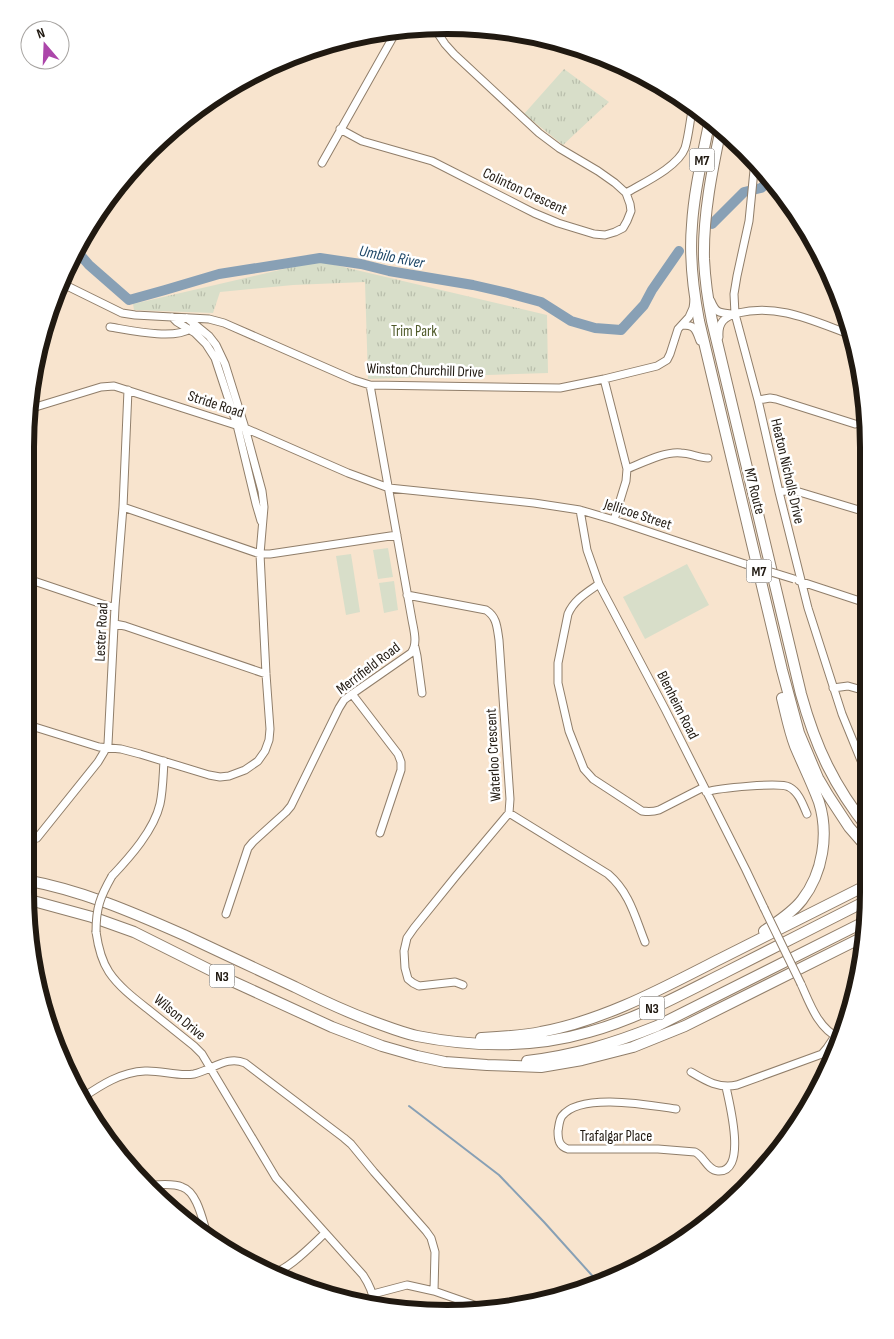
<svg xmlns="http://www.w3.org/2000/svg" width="894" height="1339" font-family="'Sofia Sans Condensed',sans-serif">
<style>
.park{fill:url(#park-tufts)}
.pitch{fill:#d8dec9}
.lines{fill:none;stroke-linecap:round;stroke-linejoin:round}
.stream{stroke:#88a0b5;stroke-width:2}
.river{stroke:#88a0b5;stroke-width:10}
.minor-casing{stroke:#907e6a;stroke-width:9}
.highway-casing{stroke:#907e6a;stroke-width:12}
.minor{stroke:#fff;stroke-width:7}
.highway{stroke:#fff;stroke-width:10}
.minor-bridge-casing{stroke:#907e6a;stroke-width:9;stroke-linecap:butt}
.minor-bridge{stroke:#fff;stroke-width:7}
.labels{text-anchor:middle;stroke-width:5;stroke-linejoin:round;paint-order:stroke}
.shield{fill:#fff;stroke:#635e58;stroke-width:1}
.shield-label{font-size:14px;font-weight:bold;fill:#201911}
.street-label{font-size:15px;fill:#201911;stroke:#fff}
.park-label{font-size:15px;fill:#505b2b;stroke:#fff}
.water-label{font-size:16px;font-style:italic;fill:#204969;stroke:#fff}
.rim{fill:none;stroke:#201911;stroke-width:6}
</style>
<defs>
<pattern id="park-tufts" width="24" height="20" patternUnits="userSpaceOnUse" patternTransform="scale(1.25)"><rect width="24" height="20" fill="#d8dec9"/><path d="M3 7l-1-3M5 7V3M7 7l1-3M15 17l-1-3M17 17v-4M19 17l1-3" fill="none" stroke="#b9beac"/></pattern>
</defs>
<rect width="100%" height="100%" fill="#f8e4ce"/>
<path class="park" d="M564,69L609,102L563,145L524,114Z
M318,261L547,315L548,373L368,379L365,282L293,285L220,292L213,313L134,310L133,304Z"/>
<path class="pitch" d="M388,548L393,577L378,579L373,550Z
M351,554L360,612L346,615L336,556Z
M687,564L709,605L645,639L623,597Z
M394,581L398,610L384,613L379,583Z"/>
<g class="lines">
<path class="stream" d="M409,1106L499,1175L544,1222L597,1281"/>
<path class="river" d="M712,224L744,192L761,188L771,180
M76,250L89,265L129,300L165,290L219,274L320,258L361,264L389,271L473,285L508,293L541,302L571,321L595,328L621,330L644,305L652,290L679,251"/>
<g class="minor-casing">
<path id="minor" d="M340,129L362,141L432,161L534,213L558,223L594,234L605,235L615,232L623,228L627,221L631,211L630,204L626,193L615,183L598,171L559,148L539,133L454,54L445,44L433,26
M755,160L749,221L737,276L734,294L735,314L758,400L779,492L808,608L842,714L869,780
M322,163L397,30
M626,193C643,183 678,167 685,148C689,135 690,119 693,106
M61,283L122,313L135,315L209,319L224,323L354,380L370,385L560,388L604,379L657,366L667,360L670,354L678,329L689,317L693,308L694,301
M711,301C716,313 719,313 732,314
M172,317L177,322L195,333L206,344L215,358L237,425L256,504L261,521
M683,325C696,325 696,331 700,341
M110,327C129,330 173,340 190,329
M719,337C718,322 724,317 738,313C779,303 815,322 852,335
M604,379L627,469L626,481L614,520
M758,400L770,398L776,399L855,424
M29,409L101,387L114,386L245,428L348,473L389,488L534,503L580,510L614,520L745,564
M627,469C642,463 665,451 681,453C690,453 699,458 708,458
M779,492L791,490L796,491L869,513
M123,507L260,554H270L397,535
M580,510L587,550L599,584L665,709L746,870L764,908
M25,578L108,606L115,607
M799,581L869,604
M599,584C586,593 574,600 568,614L558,663V683L569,731L584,769L593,779L642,811C649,812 653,812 659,810L704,787
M407,595L486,610C497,617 497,627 499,640L510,799L509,813L456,876L414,928L407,938L404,951L405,968L408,979L413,983L419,986L455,982L463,985
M115,624L125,626L266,674
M415,647L417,656L422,693
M833,688L848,686L869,692
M352,694L398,754L401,762V770L380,833
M25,724L99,747L121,749L140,754L209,775L220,777L229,776L245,770L258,761L265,751L269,740L270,729L266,674L260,554L264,507L262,491L245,428L225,364L216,345L209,336L187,318
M706,792C719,788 780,782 789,787C799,792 803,805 807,814
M509,813L608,874C630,893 635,917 645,942
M37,838L98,762L104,752L108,744L115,607L123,507L128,390
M112,876C130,857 154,830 160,804C163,790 163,776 164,761
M226,914L248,848L253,842L286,812L291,806L339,708L344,700L352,694L411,653C418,644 414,631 412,620L370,385
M96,932C98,946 101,960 109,972C119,987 135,999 149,1010C164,1022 179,1034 194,1046L202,1054L276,1178L363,1275C369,1284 373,1292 374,1303
M801,984C810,1004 818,1028 839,1038
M691,1072C706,1081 719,1089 737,1085L822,1054L827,1048L835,1036
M82,1098C101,1085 121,1072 145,1071C161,1070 178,1077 194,1074C212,1070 227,1055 245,1063L344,1138L351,1144L374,1172L426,1231L431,1238L435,1252L434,1291
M676,1109C649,1105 580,1092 562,1116C559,1120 559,1126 558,1131C558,1140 559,1146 568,1149H658L695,1152C704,1156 707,1170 718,1171C748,1173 729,1102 726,1087
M151,1185C161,1185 173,1183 182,1187C198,1192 203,1223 208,1237
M270,1273C285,1274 314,1243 325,1233
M373,1294L407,1285L434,1291L477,1306L481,1309"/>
</g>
<g class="highway-casing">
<path id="highway" d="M710,119C703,154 694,190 692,225C689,258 693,289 699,321L782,670L799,733L818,778L828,795L849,827L869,850
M721,128C712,171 703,215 704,259C705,280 708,301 712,321L801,694C816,748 834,786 869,830
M25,880C81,890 132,912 184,935C221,952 258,970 295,987C321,1000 347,1012 374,1022C388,1027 403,1033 417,1036C473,1047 534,1048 589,1032C637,1019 682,994 726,972C773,948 821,924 868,900
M26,899L92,917L134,932L234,982L332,1027L382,1046L417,1056L445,1062L487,1065L541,1067L582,1060L633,1047L685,1026L865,936
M764,931C777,922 792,913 802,900C823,873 829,834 819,802C812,783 803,765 795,746C789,730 786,714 782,698
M481,1038C501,1037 522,1036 541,1032C605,1020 663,988 720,959C770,934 819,909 869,884
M527,1061C575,1055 612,1044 657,1026L866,921"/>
</g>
<use href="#minor" class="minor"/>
<use href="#highway" class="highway"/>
<g class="minor-bridge-casing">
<path id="minor-bridge" d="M745,564L794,579
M764,908L801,984
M96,932C96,908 100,897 112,876"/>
</g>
<use href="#minor-bridge" class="minor-bridge"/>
</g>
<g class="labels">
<g class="shield">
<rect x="689.5" y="148.5" width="25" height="23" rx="4"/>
<rect x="746.5" y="559.5" width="25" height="23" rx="4"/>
<rect x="209.5" y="964.5" width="25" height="23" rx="4"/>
<rect x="639.5" y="996.5" width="25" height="23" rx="4"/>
</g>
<g class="shield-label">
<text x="702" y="165">M7</text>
<text x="759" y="576">M7</text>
<text x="222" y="981">N3</text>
<text x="652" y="1013">N3</text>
</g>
<g class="street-label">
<text transform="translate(525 191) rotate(25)" y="5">Colinton Crescent</text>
<text transform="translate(425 370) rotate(2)" y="5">Winston Churchill Drive</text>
<text transform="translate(216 404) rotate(18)" y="5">Stride Road</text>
<text transform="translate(788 471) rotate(77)" y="5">Heaton Nicholls Drive</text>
<text transform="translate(755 491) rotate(76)" y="5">M7 Route</text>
<text transform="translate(638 514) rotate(18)" y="5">Jellicoe Street</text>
<text transform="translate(101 632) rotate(-87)" y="5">Lester Road</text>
<text transform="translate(368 668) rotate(-37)" y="5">Merrifield Road</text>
<text transform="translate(678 705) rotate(63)" y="5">Blenheim Road</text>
<text transform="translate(493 755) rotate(-93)" y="5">Waterloo Crescent</text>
<text transform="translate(180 1017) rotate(40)" y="5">Wilson Drive</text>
<text x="616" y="1141">Trafalgar Place</text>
</g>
<g class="park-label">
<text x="414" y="336">Trim Park</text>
</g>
<g class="water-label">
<text transform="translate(392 256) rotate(11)" y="6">Umbilo River</text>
</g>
</g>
<path d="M0 0H894V1339H0ZM447 34H447A413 413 0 0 1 860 447V892A413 413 0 0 1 447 1305H447A413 413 0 0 1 34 892V447A413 413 0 0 1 447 34Z" fill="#fff" fill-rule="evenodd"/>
<path class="rim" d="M447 34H447A413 413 0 0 1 860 447V892A413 413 0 0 1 447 1305H447A413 413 0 0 1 34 892V447A413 413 0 0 1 447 34Z"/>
<g transform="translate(45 45) rotate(341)"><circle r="24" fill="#ffffff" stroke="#a6a3a0"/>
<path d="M0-4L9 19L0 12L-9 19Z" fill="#ac46aa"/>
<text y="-8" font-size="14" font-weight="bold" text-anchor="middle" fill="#201911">N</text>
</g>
</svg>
